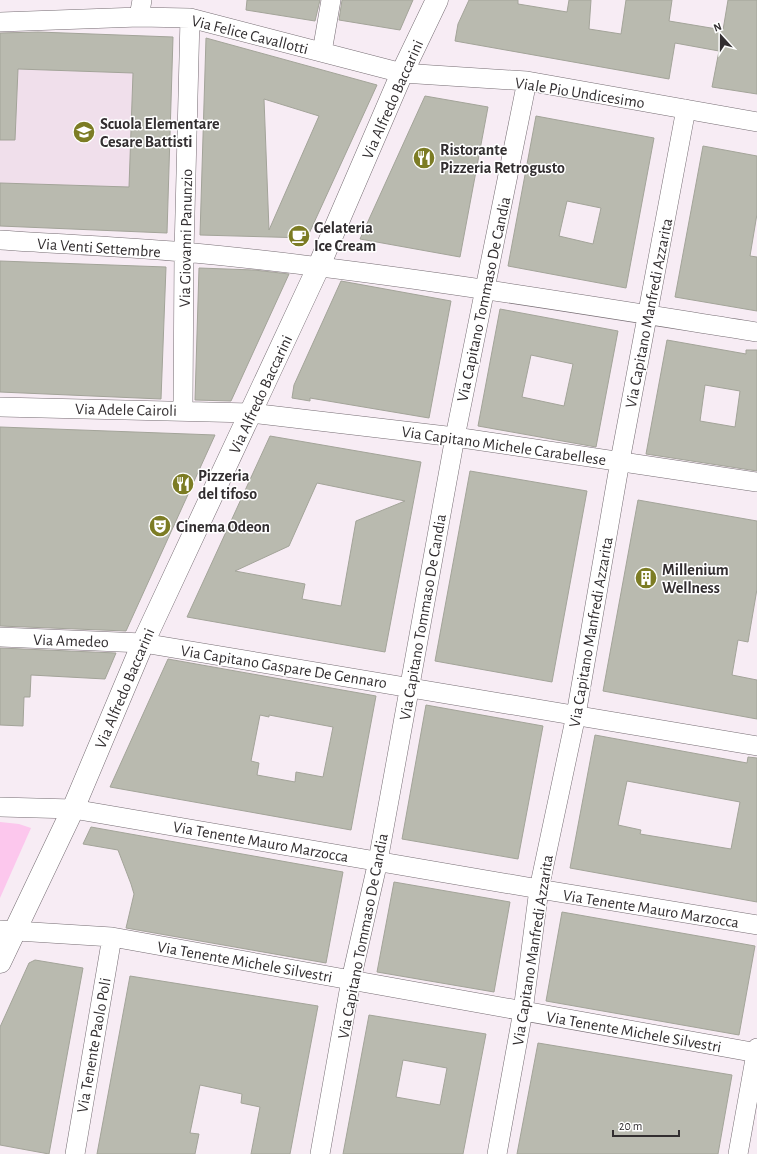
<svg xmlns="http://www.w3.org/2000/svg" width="757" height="1154" font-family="'Alegreya Sans',sans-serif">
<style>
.built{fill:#f0dfeb}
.green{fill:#fcc7ed}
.building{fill:#b9baaf;stroke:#a3a499;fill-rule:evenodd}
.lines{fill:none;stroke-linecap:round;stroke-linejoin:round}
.street-casing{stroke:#766d73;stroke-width:20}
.secondary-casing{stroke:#766d73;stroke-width:23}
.street{stroke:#fff;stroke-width:19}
.secondary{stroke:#fff;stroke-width:22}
.labels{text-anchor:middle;stroke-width:3;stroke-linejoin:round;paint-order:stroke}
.street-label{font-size:16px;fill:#322e30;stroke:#fff}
.poi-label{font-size:16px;font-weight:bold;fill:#322e30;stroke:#fff;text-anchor:start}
</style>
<rect width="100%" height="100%" fill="#f7ecf4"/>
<path class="built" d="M0,31L172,37L166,232L0,226Z"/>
<path class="green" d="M0,822L19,824L31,828L0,898Z"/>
<path class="building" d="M247,0H320L315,21L246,10Z
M342,0H413L400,30L339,20Z
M469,0H518V4L567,12L569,0H591L589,29L621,34L626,0H672L669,21L723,30L728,0H757V94L712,87L719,51L675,43L669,79L455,41L458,24Z
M38,32L173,37L167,233L0,226V183L129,187L133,73L18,69L15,140H0V33Z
M206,38L377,85L307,238L200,235ZM264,99L319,116L269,230Z
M425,96L488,107L460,257L360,239Z
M536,116L654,138L626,288L508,266ZM567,201L601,208L593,244L559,236Z
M703,146L757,156V214L750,256L757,257V311L675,297Z
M0,261L166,267L161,399L0,392Z
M199,268L254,270L289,274L231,401L195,400Z
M341,281L451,301L429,418L310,398V401L292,398L294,385Z
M500,309L618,331L596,447L478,426ZM531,355L573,364L564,406L522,397Z
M667,340L746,354V350H757V471L646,454ZM705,385L740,391L735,427L700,421Z
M0,427L215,435L126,631L0,626Z
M270,436L421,462L385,652L187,617ZM317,483L405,501L356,521L341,606L302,599L305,584L235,571L289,546Z
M470,471L587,491L552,682L435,661Z
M638,500L757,521V589L748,642L738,640L732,675L757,680V719L603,691Z
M0,648L116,653L105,679L31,675L30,697H24L23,726L0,725Z
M168,659L376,696L351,830L110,787ZM260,715L269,717V715L333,727L323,777L296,772L295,782L257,775L259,763L251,761Z
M426,705L543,726L518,859L402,839Z
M595,735L747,763L748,757L757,758V902L570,868ZM627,781L740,802L731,849L640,834L641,830L618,825Z
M91,827L343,872L326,963L126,928L134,894L131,884L118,850L83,844Z
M394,882L510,902L494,992L377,972Z
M562,912L755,946L739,1035L546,1001Z
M35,960L83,968L49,1154L0,1145V1027L29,963Z
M130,976L318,1006L290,1154H251L260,1107L241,1103L242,1094L200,1085L190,1133L199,1134L195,1154H97Z
M369,1015L486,1034L463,1154H343ZM403,1060L447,1068L440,1105L396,1097Z
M538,1043L732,1075L718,1154H517Z"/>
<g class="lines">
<g class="street-casing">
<path id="street" d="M139,17L142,0
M0,22L139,17L190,18L402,73L527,81L757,122
M322,52L331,0
M0,240C61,244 123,247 184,252C376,270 567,302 757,332
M0,407L251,413L455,437L757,482
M183,410L184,252L190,18
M0,637L143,643L757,746
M0,807L73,809L539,889L757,925
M0,930L112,937L757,1053
M75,1154L112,937
M320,1154L351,980L378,861L455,437L527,81
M497,1154L523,1011L539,889L576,715L620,461L686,109
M738,1154L757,1048"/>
</g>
<g class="secondary-casing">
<path id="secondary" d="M0,962L73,809L143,643L318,268L402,73L437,0"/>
</g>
<use href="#street" class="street"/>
<use href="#secondary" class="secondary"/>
</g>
<defs>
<g id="school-disc" transform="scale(1.15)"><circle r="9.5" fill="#7c7c24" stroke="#fff"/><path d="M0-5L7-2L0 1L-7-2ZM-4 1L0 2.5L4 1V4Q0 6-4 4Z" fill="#fff"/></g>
<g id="restaurant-disc" transform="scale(1.15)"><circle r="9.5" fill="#7c7c24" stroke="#fff"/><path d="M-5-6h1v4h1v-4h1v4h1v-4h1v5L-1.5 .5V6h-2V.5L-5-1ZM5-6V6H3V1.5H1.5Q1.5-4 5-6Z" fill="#fff"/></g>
<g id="cafe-disc" transform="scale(1.15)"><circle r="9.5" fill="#7c7c24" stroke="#fff"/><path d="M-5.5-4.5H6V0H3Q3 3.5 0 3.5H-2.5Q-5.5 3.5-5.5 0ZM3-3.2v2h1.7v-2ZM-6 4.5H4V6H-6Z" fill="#fff"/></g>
<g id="theatre-disc" transform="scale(1.15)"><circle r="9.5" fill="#7c7c24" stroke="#fff"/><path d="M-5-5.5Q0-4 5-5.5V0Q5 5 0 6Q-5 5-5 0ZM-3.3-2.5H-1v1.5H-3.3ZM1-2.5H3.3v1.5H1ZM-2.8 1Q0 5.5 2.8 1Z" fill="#fff"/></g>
<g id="building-disc" transform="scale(1.15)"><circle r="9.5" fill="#7c7c24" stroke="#fff"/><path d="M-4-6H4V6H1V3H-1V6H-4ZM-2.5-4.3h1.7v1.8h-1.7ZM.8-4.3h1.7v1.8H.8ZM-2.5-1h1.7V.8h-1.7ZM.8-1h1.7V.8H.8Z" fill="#fff"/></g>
</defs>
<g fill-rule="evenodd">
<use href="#school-disc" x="84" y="132"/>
<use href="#restaurant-disc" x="424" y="158"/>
<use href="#cafe-disc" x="299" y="236"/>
<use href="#restaurant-disc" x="183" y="484"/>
<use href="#theatre-disc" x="160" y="526"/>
<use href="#building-disc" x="646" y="578"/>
</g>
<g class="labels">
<g class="street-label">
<text transform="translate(250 34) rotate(14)" y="6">Via Felice Cavallotti</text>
<text transform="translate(580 92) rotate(9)" y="6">Viale Pio Undicesimo</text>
<text transform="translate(392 99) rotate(-66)" y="6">Via Alfredo Baccarini</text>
<text transform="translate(185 238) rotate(-89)" y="6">Via Giovanni Panunzio</text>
<text transform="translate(99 247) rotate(4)" y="6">Via Venti Settembre</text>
<text transform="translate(483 299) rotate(-78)" y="6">Via Capitano Tommaso De Candia</text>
<text transform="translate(648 313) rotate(-79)" y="6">Via Capitano Manfredi Azzarita</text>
<text transform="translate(260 394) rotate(-65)" y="6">Via Alfredo Baccarini</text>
<text transform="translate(126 409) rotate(1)" y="6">Via Adele Cairoli</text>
<text transform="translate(504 445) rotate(8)" y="6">Via Capitano Michele Carabellese</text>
<text transform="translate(422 617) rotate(-80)" y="6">Via Capitano Tommaso De Candia</text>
<text transform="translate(590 632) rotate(-80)" y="6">Via Capitano Manfredi Azzarita</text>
<text transform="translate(71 640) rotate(2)" y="6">Via Amedeo</text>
<text transform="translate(284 666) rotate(9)" y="6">Via Capitano Gaspare De Gennaro</text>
<text transform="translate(124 688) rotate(-67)" y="6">Via Alfredo Baccarini</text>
<text transform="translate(261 841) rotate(10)" y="6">Via Tenente Mauro Marzocca</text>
<text transform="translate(651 908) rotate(9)" y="6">Via Tenente Mauro Marzocca</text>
<text transform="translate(362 936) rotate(-79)" y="6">Via Capitano Tommaso De Candia</text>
<text transform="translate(532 950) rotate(-81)" y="6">Via Capitano Manfredi Azzarita</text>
<text transform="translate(245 961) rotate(10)" y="6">Via Tenente Michele Silvestri</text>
<text transform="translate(634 1031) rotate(10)" y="6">Via Tenente Michele Silvestri</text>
<text transform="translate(93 1045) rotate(-80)" y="6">Via Tenente Paolo Poli</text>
</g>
<g class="poi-label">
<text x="100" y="129">Scuola Elementare<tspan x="100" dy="18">Cesare Battisti</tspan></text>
<text x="440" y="155">Ristorante<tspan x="440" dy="18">Pizzeria Retrogusto</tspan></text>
<text x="314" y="233">Gelateria<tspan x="314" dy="18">Ice Cream</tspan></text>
<text x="198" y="481">Pizzeria<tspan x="198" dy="18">del tifoso</tspan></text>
<text x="176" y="532">Cinema Odeon</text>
<text x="662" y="575">Millenium<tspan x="662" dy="18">Wellness</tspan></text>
</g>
</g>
<g transform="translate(721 36) rotate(339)" stroke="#ffffff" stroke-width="3" paint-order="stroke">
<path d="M0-3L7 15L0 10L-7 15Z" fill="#322e30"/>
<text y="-6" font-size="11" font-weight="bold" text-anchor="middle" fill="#322e30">N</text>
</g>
<path d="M613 1130v6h66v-6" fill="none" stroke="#322e30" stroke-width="2"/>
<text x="619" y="1130" font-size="12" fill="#322e30" stroke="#ffffff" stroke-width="3" paint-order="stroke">20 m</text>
</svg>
